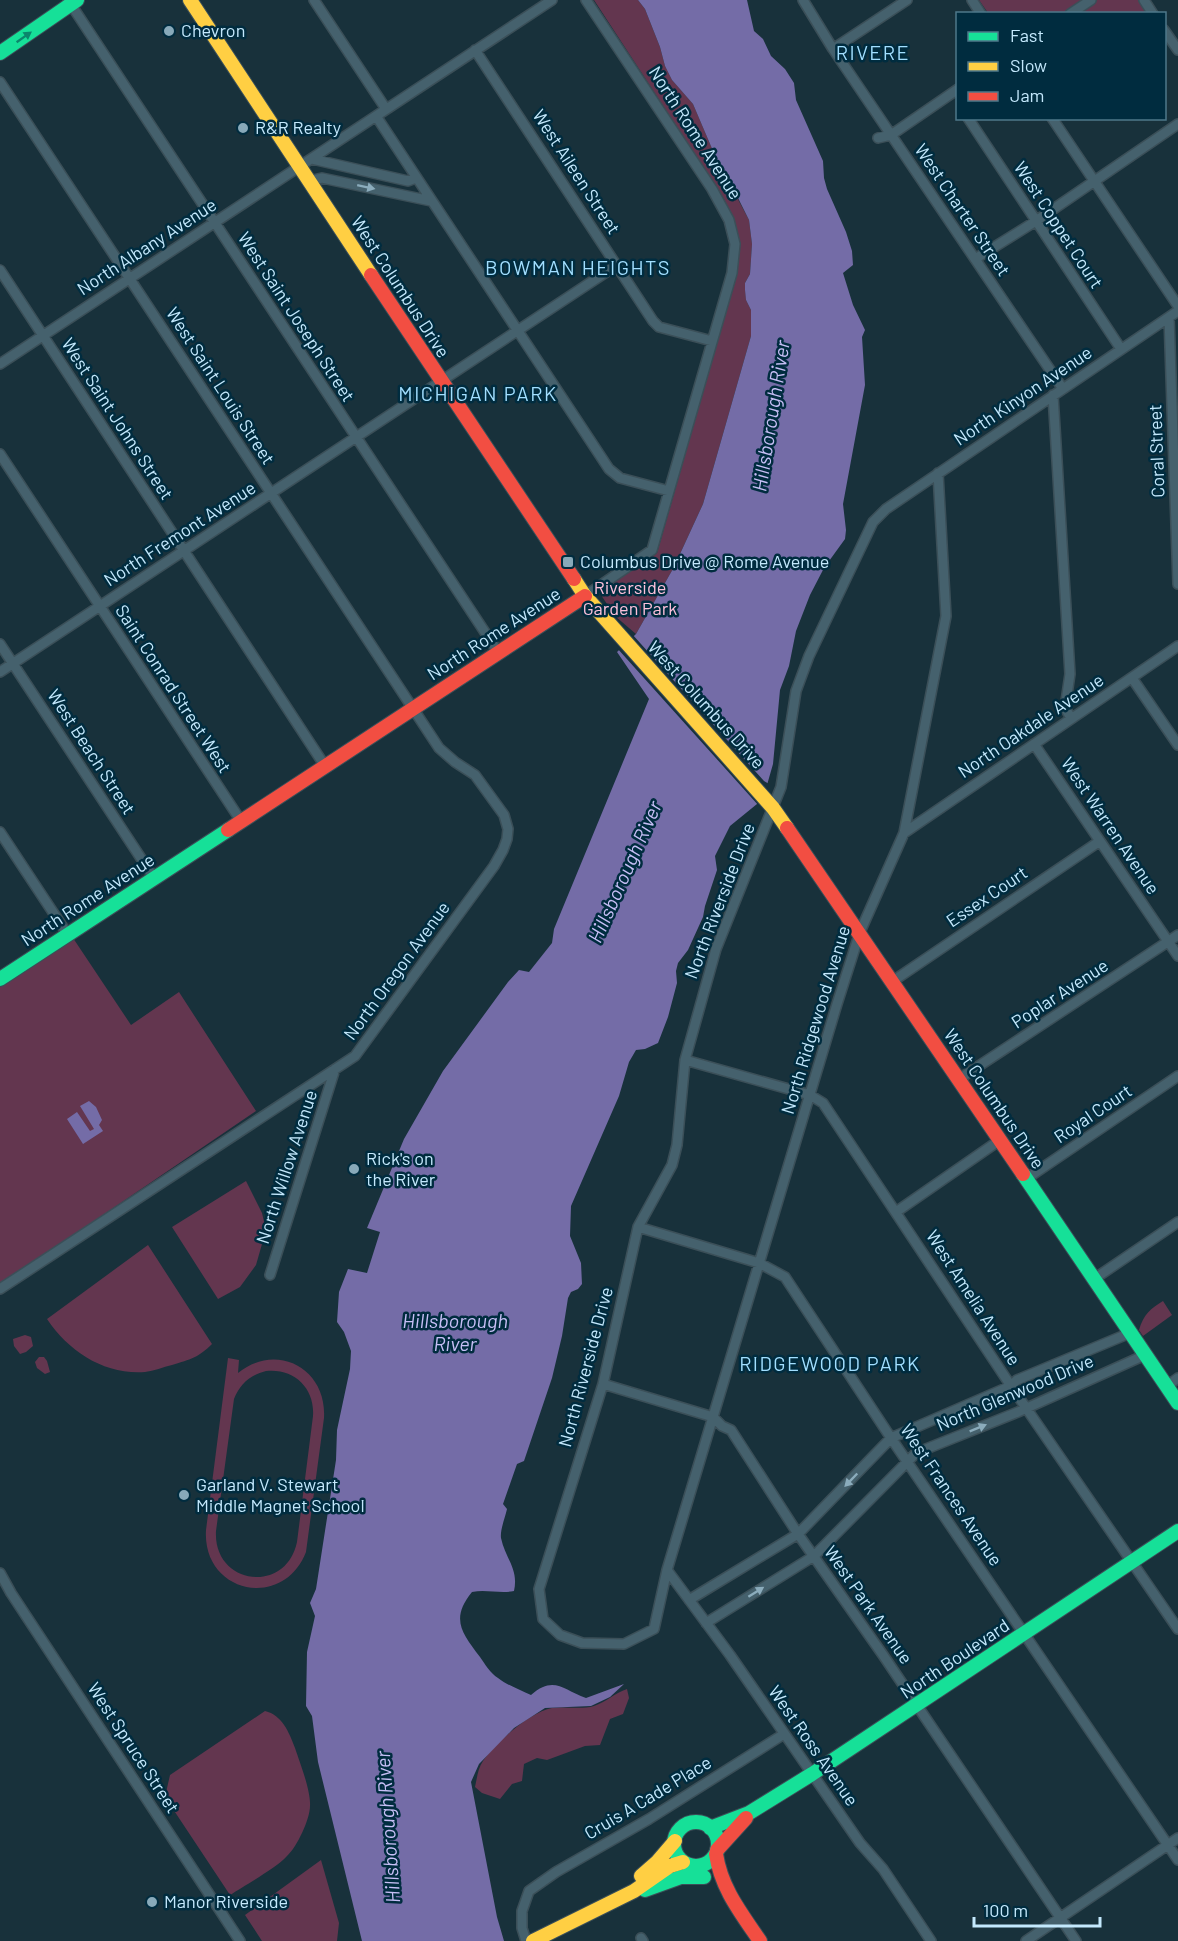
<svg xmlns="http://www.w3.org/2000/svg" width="1178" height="1941" font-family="Barlow,sans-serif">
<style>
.green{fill:#63364f;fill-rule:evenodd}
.water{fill:#746ca7}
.pier{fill:#18313b}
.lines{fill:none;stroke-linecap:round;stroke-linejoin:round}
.street-casing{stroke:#3b4f58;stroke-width:12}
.fast-casing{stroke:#3b4f58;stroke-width:16}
.slow-casing{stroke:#3b4f58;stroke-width:16}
.jam-casing{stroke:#3b4f58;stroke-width:16}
.street{stroke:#45616d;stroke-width:9}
.fast{stroke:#16e098;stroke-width:14}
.slow{stroke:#ffcf43;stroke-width:14}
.jam{stroke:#f24e42;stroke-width:14}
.oneway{fill:#0b866c}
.oneway2{fill:#8bacbc}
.poi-dot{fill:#88a9b9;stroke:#002c3f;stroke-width:2}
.labels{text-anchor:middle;stroke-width:5;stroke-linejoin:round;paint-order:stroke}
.poi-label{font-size:18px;fill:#c4e9fd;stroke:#002c3f;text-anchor:start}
.street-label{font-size:18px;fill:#c4e9fd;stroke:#002c3f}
.park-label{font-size:18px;fill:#fdc1db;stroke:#002c3f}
.neighbourhood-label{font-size:20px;letter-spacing:1.5px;fill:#a2dfff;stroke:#002c3f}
.water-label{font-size:20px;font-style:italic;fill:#c7bff6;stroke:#002c3f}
</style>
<rect width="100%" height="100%" fill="#18313b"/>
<path class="green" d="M594,0H638L645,9L660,47L665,66L672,80L693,104L716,158L749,220L752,244L750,274L745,283L746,300L751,310L752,319L751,336L703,504L674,567L636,634L615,616L599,592L657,553L737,273C741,245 736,224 724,199Z
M979,0H1139L1148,13H988Z
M73,938L131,1025L179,992L256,1111L0,1285V986Z
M246,1181L262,1213L266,1230L256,1265L240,1287L218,1299L172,1227Z
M148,1245L212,1344C198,1358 191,1359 172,1365C163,1367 154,1371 145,1372C105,1375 69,1352 47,1319Z
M1163,1301L1172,1315L1143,1336L1139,1330C1143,1315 1151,1308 1163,1301Z
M25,1335L31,1337L33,1346L26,1352L20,1354L14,1346L13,1339Z
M39,1357H44L47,1361L50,1372L45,1374L37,1368L35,1362Z
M228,1358L239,1360L238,1373C276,1342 327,1368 324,1418L306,1552C283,1611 202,1593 206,1530ZM266,1371C294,1368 315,1388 313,1416L297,1542C286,1595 213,1585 216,1531L234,1399C240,1384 250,1375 266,1371Z
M627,1689L629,1698L623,1714L610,1719L600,1745L585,1746L547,1760L537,1758L524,1764L522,1781L512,1784L500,1799L482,1793L475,1787C477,1778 478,1768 483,1761C496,1742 530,1712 552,1708C566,1706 580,1710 594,1706C606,1702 615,1693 627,1689Z
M265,1711C282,1715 289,1732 295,1748C300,1763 311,1791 310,1806C310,1819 297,1847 287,1856C275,1869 245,1885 230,1895L165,1797L170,1775Z
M321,1860L339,1923L337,1941H262L245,1915Z"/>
<path class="water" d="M638,0H747L754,31L763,39L771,56L785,69L794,83L796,100L823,161L824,178L827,189L846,232L852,251L853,265L843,273L853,305L865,330L862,337L865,385L843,504L846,530L845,539L824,568L810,595L796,631L789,666L780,690L773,764L767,785L757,804L730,826L715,856L717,870L705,906L703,917L688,950L678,963L676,971L677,983L668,1017L658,1043L645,1049L636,1050L629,1062L619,1096L571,1206L570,1236L581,1263L582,1284L578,1289L571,1292L568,1298L562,1336L552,1378L524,1461L517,1464L503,1504L507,1509C505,1518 500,1530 501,1538C505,1558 519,1569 514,1591C500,1594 486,1589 472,1592C450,1619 462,1633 480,1657C485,1664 490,1673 498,1678C507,1685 520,1690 531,1695C554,1675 563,1690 586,1698L624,1684L610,1697L591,1706L545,1708L514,1728L479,1764L471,1782L497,1917L504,1941H362L318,1762L312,1716L306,1706L307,1652L315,1616L310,1603L316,1589L336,1460L337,1430L350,1369L351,1351L344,1332L337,1322L339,1292L348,1269L367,1273L380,1232L367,1228L404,1139L443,1071L508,982L519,970L529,972L552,943L554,929L649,699L617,652L636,634L674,567L703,504L751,336V310L746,300L745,290V283L750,274L752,244L749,220L733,188L714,163L716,158L693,104L672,80L665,66L660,47L645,9Z
M89,1101L96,1107L102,1120L99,1125L103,1131L83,1144L67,1119L77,1112L90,1131L94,1129L80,1106Z"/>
<path class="pier" d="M632,634L764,781L769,784L759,806L617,648Z"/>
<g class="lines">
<g class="street-casing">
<path id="street" d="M68,0L498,652
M314,0L386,109
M803,0L833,49L1063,389
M972,0L981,14
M1144,0L1153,14
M1070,14L1091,0
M1164,30L1178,50
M833,49L907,0
M475,50L653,321L659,327L712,341
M0,82L439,748L455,762L475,775L504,815L508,829L507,839L503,850L494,866L355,1056L0,1289
M376,116L609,469L620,478L669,491
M968,118L1121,349
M1052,118L1178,306
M878,138L891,135L958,89
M312,159L408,181L416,178
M309,181L322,178L431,201
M975,259L1036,221L1178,124
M0,270L325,766
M1169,317L1178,584
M0,364L552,0
M1053,395L1070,674L1065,708L1071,718
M0,454L241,821
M938,473L946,616L904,833L860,932L837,1004L667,1570L654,1629L624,1644L582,1643L560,1635L543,1619L539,1589L603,1384L638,1227L672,1165L677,1145L685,1060L716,949L781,787L796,691L809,656L873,522L886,509L1178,311
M585,596L652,550L732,273L735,244L729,220L712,189L586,0
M0,644L154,878
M0,672L617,265
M1132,678L1178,745
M1034,744L1178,956
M0,832L68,935
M904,833L1178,646
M893,981L1100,841
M685,1060L810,1095L823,1103L1011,1386L1178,1629
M959,1079L1178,935
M1026,1179L1178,1076
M896,1212L1000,1140
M638,1227L759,1263L785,1277L891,1438L1178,1860
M270,1275L335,1069
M1094,1279L1178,1222
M603,1384L713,1417L722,1426L731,1430L798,1534L883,1655L1076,1941
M1167,1386L1178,1378
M667,1570L730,1655L860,1843L883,1869L931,1941
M0,1573L11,1593L240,1941
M689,1600L798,1534L891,1438L1011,1386L1017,1380L1130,1333
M706,1623L814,1556L916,1453L1018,1412L1145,1355
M641,1938L643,1941
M526,1941L522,1928V1911L529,1891L556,1872L649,1819L784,1734
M1026,1941L1178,1838"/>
</g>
<g class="fast-casing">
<path id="fast" d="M0,53L77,0
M0,979L228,830
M1023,1174L1178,1403
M674 1844a22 22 0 1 1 44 0a22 22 0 1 1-44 0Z
M710,1828L749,1813L812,1774L1178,1531
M645,1890L681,1877H704"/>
</g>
<g class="slow-casing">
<path id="slow" d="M190,0L371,275
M574,579L585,596L773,808L787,828
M641,1876L657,1862L675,1841
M533,1941L634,1891L670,1866L683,1862"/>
</g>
<g class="jam-casing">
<path id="jam" d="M371,275L574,579
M787,828L1023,1174
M228,830L585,596
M717,1850L746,1818
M716,1854C721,1888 741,1913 760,1941"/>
</g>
<use href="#street" class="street"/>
<use href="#fast" class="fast"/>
<use href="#slow" class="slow"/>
<use href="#jam" class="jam"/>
</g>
<defs><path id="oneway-solid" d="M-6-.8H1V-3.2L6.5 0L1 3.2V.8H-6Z" transform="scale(1.5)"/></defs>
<use class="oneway" href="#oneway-solid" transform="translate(24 37) rotate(-35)"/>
<g class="oneway2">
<use href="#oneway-solid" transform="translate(366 187) rotate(12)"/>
<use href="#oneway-solid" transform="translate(978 1428) rotate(-22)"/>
<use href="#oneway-solid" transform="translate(851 1480) rotate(134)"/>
<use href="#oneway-solid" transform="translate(756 1592) rotate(-32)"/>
</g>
<g class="poi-dot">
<circle cx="169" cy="31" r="6"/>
<circle cx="243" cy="128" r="6"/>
<rect x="562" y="556" width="12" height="12" rx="3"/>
<circle cx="354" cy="1169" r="6"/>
<circle cx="184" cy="1495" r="6"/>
<circle cx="152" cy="1902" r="6"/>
</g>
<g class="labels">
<g class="poi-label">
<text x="181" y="37">Chevron</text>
<text x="255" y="134">R&amp;R Realty</text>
<text x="580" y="568">Columbus Drive @ Rome Avenue</text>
<text x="366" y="1165">Rick's on<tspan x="366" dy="21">the River</tspan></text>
<text x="196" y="1491">Garland V. Stewart<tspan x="196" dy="21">Middle Magnet School</tspan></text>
<text x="164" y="1908">Manor Riverside</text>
</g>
<g class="street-label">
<text transform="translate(695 133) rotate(57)" y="6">North Rome Avenue</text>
<text transform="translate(576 172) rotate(57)" y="6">West Aileen Street</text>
<text transform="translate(962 210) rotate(56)" y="6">West Charter Street</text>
<text transform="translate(1058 225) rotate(57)" y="6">West Coppet Court</text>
<text transform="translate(147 247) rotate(-33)" y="6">North Albany Avenue</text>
<text transform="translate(400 287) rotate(57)" y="6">West Columbus Drive</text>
<text transform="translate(296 317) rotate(57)" y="6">West Saint Joseph Street</text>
<text transform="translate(220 386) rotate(57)" y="6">West Saint Louis Street</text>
<text transform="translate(1023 396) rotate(-34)" y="6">North Kinyon Avenue</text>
<text transform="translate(117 419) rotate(57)" y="6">West Saint Johns Street</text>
<text transform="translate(1157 451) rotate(-92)" y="6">Coral Street</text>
<text transform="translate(180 534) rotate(-33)" y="6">North Fremont Avenue</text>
<text transform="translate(494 634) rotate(-33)" y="6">North Rome Avenue</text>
<text transform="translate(173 689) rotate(57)" y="6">Saint Conrad Street West</text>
<text transform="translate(706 705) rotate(48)" y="6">West Columbus Drive</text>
<text transform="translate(1031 726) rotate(-34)" y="6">North Oakdale Avenue</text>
<text transform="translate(91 752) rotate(57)" y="6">West Beach Street</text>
<text transform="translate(1110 826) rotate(56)" y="6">West Warren Avenue</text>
<text transform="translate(987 897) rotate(-34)" y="6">Essex Court</text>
<text transform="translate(88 900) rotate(-33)" y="6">North Rome Avenue</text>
<text transform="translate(720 901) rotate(-69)" y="6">North Riverside Drive</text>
<text transform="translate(397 971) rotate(-54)" y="6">North Oregon Avenue</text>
<text transform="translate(1060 994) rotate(-33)" y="6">Poplar Avenue</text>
<text transform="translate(816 1020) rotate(-73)" y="6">North Ridgewood Avenue</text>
<text transform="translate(994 1099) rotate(56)" y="6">West Columbus Drive</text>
<text transform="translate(1093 1114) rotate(-34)" y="6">Royal Court</text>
<text transform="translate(287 1167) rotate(-72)" y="6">North Willow Avenue</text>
<text transform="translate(973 1298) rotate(57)" y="6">West Amelia Avenue</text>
<text transform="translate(586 1367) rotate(-75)" y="6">North Riverside Drive</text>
<text transform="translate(1015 1393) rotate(-23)" y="6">North Glenwood Drive</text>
<text transform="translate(951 1495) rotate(56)" y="6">West Frances Avenue</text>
<text transform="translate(868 1605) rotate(55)" y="6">West Park Avenue</text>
<text transform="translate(955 1659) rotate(-34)" y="6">North Boulevard</text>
<text transform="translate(813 1746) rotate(55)" y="6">West Ross Avenue</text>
<text transform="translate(133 1748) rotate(57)" y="6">West Spruce Street</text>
<text transform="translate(648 1798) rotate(-31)" y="6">Cruis A Cade Place</text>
</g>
<g class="park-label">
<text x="630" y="594">Riverside<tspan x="630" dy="21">Garden Park</tspan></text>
</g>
<g class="neighbourhood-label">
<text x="873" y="60">RIVERE</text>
<text x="578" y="275">BOWMAN HEIGHTS</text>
<text x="478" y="401">MICHIGAN PARK</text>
<text x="830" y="1371">RIDGEWOOD PARK</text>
</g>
<g class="water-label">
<text transform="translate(771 416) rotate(-81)" y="7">Hillsborough River</text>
<text transform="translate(625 872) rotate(-66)" y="7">Hillsborough River</text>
<text x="455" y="1328">Hillsborough<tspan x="455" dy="23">River</tspan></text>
<text transform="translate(388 1827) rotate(-94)" y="7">Hillsborough River</text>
</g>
</g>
<rect x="956" y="12" width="210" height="108" fill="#002c3f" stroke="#4e788b" stroke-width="1.5"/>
<rect x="968" y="32" width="30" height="9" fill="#16e098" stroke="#4e788b" stroke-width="1.5"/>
<text x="1010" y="42" font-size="18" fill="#c4e9fd">Fast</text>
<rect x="968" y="62" width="30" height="9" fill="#ffcf43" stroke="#4e788b" stroke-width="1.5"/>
<text x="1010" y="72" font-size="18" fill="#c4e9fd">Slow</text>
<rect x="968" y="92" width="30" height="9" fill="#f24e42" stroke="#4e788b" stroke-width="1.5"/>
<text x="1010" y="102" font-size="18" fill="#c4e9fd">Jam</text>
<path d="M974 1917v9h126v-9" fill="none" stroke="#c4e9fd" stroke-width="3"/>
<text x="983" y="1917" font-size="18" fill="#c4e9fd" stroke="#002c3f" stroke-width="4.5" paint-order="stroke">100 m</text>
</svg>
